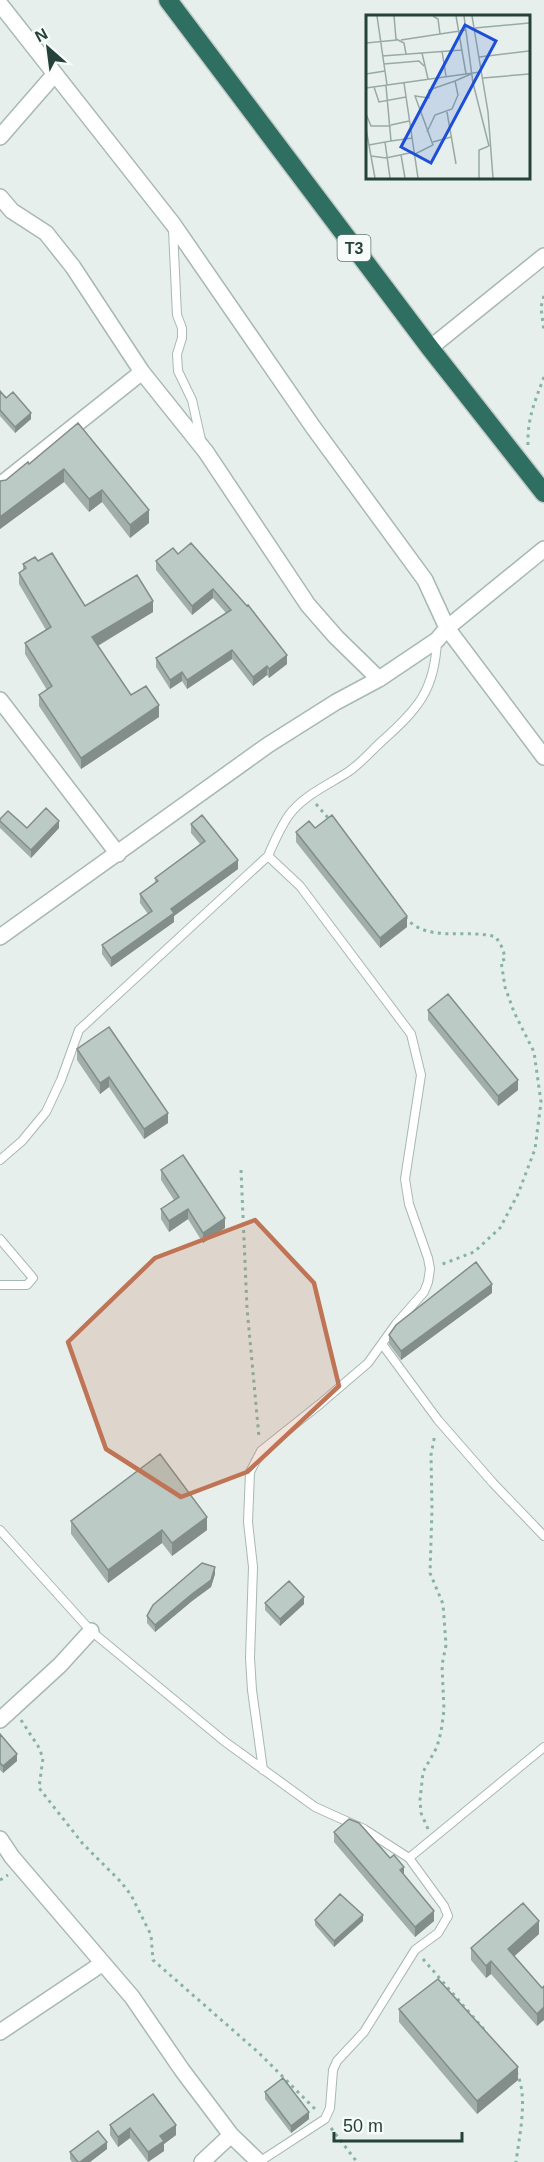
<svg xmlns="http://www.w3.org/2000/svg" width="544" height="2162" font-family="Helvetica,sans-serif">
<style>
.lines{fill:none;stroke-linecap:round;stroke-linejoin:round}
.lane-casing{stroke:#a8b8b2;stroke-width:10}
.street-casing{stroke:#a8b8b2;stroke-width:18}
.highway-casing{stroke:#c2cac8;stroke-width:21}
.path{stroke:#86b3a5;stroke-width:3;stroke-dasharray:3 4.5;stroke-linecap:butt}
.lane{stroke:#fff;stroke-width:8}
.street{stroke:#fff;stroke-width:15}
.highway{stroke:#2f6f62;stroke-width:18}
.wall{fill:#a1aea9}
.shaded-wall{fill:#838d89}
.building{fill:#bbcac4;stroke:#838d89;stroke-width:1.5}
.marked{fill:#c07456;fill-opacity:0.2;stroke:#c07456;stroke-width:4.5;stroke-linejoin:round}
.labels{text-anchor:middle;stroke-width:5;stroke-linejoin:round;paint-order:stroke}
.shield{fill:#f7fbf9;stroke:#637a73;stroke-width:1.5}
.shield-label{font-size:16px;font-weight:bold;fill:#24423a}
.inset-road{fill:none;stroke:#98aaa4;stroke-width:1.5}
.view{fill:#1d4ed8;fill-opacity:0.15;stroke:#1d4ed8;stroke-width:3}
.inset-edge{fill:none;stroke:#24423a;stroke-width:3}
</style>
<rect width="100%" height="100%" fill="#e6efeb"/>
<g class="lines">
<g class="lane-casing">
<path id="lane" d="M173,230L177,315L182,328V338L177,354L178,371L192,400L201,440
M0,1160L22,1141L46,1112L61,1080L79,1030L268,856
M0,1239L33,1278L27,1285H0
M382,1344L438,1420L493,1483L544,1536
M0,1530L91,1631L224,1741L315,1807L364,1829L409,1858L444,1906L448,1916L438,1933L415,1950L364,2032L337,2061L333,2070L330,2108L325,2119L259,2162
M263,1770L252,1690L250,1658L253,1567L248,1522L250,1472L261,1451L320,1404L368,1363L396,1324L424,1292L428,1282L430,1269L428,1258L409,1204L405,1179L421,1075L411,1034L300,886L268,856C274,842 280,828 289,815C304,795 328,785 348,772C360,764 371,751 382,741C418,709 435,690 437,640
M409,1858L544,1747"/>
</g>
<g class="street-casing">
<path id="street" d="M0,4L173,224L313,427L425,580L447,628L544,757
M0,137L54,75
M0,197L12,211L46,233L73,267L142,372L206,452L308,605L336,637L379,679
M430,348L544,256
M0,485L142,372
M0,700L118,854
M0,937L268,745L336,702L379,679L437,640L447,628L544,549
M0,1720L60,1665L91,1631
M0,1839L12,1857L132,1997L182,2070L231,2135L259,2162
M0,2032L103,1963
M202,2162L231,2135"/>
</g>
<g class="highway-casing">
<path id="highway" d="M168,0L430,348L544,493"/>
</g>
<path class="path" d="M544,296L541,307L544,332
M528,445C527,419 535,401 544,377
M316,804L329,819
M405,917C428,944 466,928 496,937L503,949L505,959L501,961L505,987L514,1012L534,1052L541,1102L535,1149L518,1194L500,1228L474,1252L440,1265
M241,1170L247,1308L259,1437
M21,1720L38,1746L43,1758L39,1788L83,1844L121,1882L131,1895L151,1935L153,1960L259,2053L317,2111
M428,1829L421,1813L420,1800L423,1772L437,1747L441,1732L444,1710L442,1665L446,1645L443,1604L430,1573L432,1509L431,1455L435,1434
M0,1880L8,1875
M423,1959L487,2033
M516,2072C529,2094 519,2138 516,2162
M331,2128L357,2162"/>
<use href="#lane" class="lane"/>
<use href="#street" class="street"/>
<use href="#highway" class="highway"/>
</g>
<path class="wall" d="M0,391L31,419L15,433L0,416Z
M78,423L149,523L130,538L102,502L89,512L64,482L0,529V481L6,480L29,464Z
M191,543L287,664L269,678L267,675L253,686L232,659L187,689L182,681L170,689L156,667V658L226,613L213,598L192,615L156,570V561L178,554Z
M38,561L85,606L153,612L98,646L131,695L159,717L81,769L39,706V695L47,690L25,654V643L46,630L19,584V573L23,570V564Z
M0,819L27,828H59L31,858L0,828Z
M191,824L238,869L174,916V922L111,967L102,954V945L148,914L140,903V894L155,882V878L200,844L191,833Z
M315,828L407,927L380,948L296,842V832Z
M428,1010L518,1090L498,1106L428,1020Z
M77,1049L168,1123L144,1139L109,1087L100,1094L77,1060Z
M161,1170L225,1228L203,1243L188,1219L169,1232L161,1219V1209L174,1200L161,1180Z
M492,1293L401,1360L389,1344V1335Z
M71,1521L207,1530L172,1556L162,1543L108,1583L71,1534Z
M215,1574L211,1587L192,1601L155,1632L147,1623V1616Z
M265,1603L304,1604L280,1626L265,1610Z
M0,1734L17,1761L3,1773L0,1770Z
M334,1832L404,1875L434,1921L415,1937L334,1842Z
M315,1920L363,1921L334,1947L315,1925Z
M539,1934L514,1956L542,1988L537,2026L491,1974L486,1978L471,1960V1948Z
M399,2009L518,2080L477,2114L399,2022Z
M265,2092L309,2119L291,2133L265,2099Z
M110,2125L176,2135L164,2144V2151L148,2162L130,2138L118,2147L110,2135Z
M107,2149L90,2162H72L70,2159V2152Z"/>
<path class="shaded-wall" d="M31,413V419L15,433V427Z
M64,469V482L0,529V517Z
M102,490V502L89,512V499Z
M149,510V523L130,538V525Z
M213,589V598L192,615V606Z
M153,601V612L92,649V637Z
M232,650V659L187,689V680Z
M287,655V664L269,678V669Z
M267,666V675L253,686V677Z
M182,672V681L170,689V680Z
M159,705V717L81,769V758Z
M59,821V828L31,858V850Z
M238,860V869L174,916V922L111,967V958L171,909Z
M407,916V927L380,948V938Z
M109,1077V1087L100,1094V1083Z
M518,1080V1090L498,1106V1096Z
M168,1113V1123L144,1139V1129Z
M188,1209V1219L169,1232V1221Z
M225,1218V1228L203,1243V1233Z
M492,1284V1293L401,1360V1351Z
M207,1517V1530L172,1556V1543Z
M162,1530V1543L108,1583V1570Z
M215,1567V1574L211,1587L192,1601L155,1632V1625Z
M304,1597V1604L280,1626V1619Z
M17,1754V1761L3,1773V1766Z
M404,1867V1877L400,1870Z
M434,1911V1921L415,1937V1927Z
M363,1915V1921L334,1947V1941Z
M539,1921V1934L508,1962V1949Z
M491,1961V1974L486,1978V1966Z
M544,2007V2020L537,2026V2014Z
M518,2067V2080L477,2114V2101Z
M309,2112V2119L291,2133V2126Z
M176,2125V2135L164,2144V2151L148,2162V2152L160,2136Z
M130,2128V2138L118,2147V2137Z
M107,2142V2149L90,2162H80Z"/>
<path class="building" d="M0,391L6,398L13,392L31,413L15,427L0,410Z
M78,423L149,510L130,525L102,490L89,499L64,469L0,517V481L6,480L28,462L29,464Z
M191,543L247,606L248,605L287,655L269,669L267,666L253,677L232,650L187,680L182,672L170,680L156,658L231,610L213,589L192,606L156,561L173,548L178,554Z
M52,553L85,606L137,575L153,601L92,637L131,695L146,686L159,705L81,758L39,695L52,686L25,643L51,627L19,573L26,568L23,564L35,557L38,561Z
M46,808L59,821L31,850L0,821V819L8,811L27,828Z
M202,815L238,860L171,909L174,913L111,958L102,945L152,911L140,894L158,881L155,878L205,841L191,824Z
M332,815L407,916L380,938L296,832L309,821L315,828Z
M448,994L518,1080L498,1096L428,1010Z
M109,1027L168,1113L144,1129L109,1077L100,1083L77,1049Z
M183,1155L225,1218L203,1233L188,1209L169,1221L161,1209L179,1197L161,1170Z
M476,1262L492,1284L401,1351L389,1335L396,1325Z
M160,1454L207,1517L172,1543L162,1530L108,1570L71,1521Z
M202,1563L215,1567L211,1580L192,1594L155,1625L147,1616L153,1605Z
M289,1581L304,1597L280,1619L265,1603Z
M0,1734L17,1754L3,1766L0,1763Z
M349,1819L359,1823L390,1858L394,1855L404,1867L400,1870L434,1911L415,1927L334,1832Z
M340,1894L363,1915L334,1941L315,1920Z
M523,1903L539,1921L508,1949L542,1988L544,1986V2007L537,2014L491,1961L486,1966L471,1948Z
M438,1979L518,2067L477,2101L399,2009Z
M283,2078L309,2112L291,2126L265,2092Z
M153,2094L176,2125L160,2136L164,2141L148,2152L130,2128L118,2137L110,2125Z
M98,2131L107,2142L80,2162H78L70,2152Z"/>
<path class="marked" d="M255,1220L314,1283L339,1386L247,1472L181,1497L106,1449L68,1342L155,1258Z"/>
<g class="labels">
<rect class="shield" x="337.5" y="235" width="33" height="26" rx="4.5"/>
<g class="shield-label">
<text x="354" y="254">T3</text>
</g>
</g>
<g transform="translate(366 15)">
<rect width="164" height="164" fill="#e6efeb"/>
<path class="inset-road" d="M11,1L21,70M28,1L30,24L38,28L40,39M67,1L72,4L74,19M90,1L100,59M98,1L107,68L123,131M106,1L122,97L127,163M109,13L163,8M35,25L100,15M0,28L31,25M76,36L80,61M56,38L62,64M16,41L96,35M113,42L163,36M18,49L53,46L58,51M0,59L19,56M117,63L163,59M38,68L52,163M8,72L13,87L40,82M0,73L114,57M81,97L90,149M0,99L5,111H25M25,110L43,106M0,114L9,163M61,117L69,100L86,94L92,80L89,66L105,59M25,126L46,123M19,127L24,163M67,127L85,122M3,130L25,126L20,71M49,139L67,130L49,81L63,83V75L89,66M35,140L39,163M5,141L20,143L48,137M113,163V135L123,131"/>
<path class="view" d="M99,10L130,26L65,148L35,132Z"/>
<rect width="164" height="164" class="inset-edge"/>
</g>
<g transform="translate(48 48) rotate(332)" stroke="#f7fbf9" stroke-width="4.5" paint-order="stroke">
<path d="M0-4.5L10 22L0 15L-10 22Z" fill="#24423a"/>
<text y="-9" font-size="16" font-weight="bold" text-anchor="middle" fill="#24423a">N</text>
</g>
<path d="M334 2132v9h128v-9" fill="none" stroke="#24423a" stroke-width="3"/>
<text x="343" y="2132" font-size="18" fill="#24423a" stroke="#f7fbf9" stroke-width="4.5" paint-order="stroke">50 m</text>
</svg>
